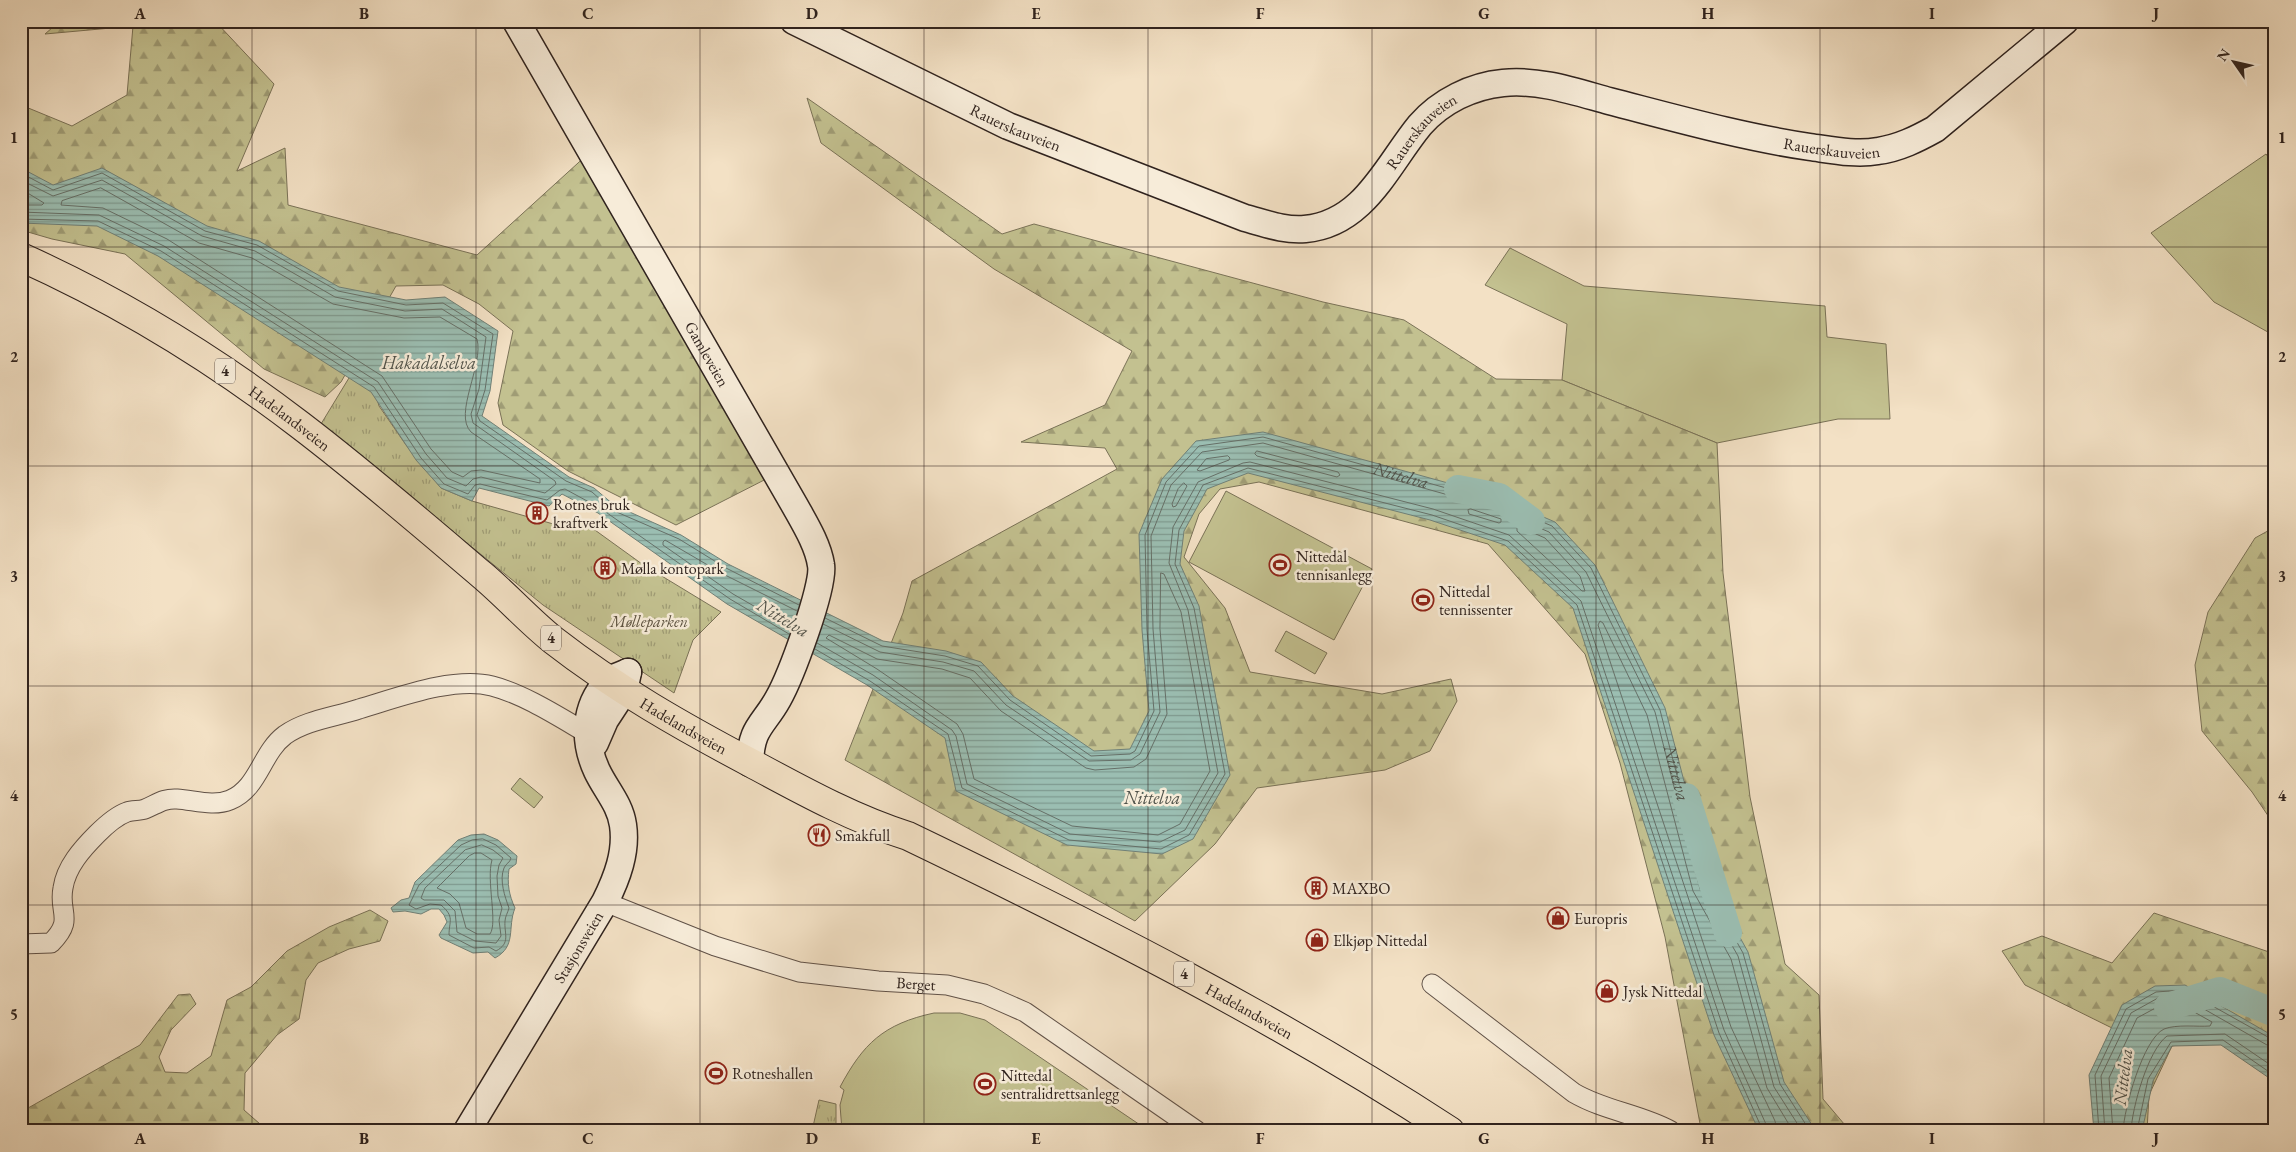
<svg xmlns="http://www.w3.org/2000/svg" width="2296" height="1152" font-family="'EB Garamond',serif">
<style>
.green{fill:#c3c190;stroke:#7a7257}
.forest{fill:url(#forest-firs);stroke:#7a7257}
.park{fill:url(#park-tufts);stroke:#7a7257}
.water{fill:url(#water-rules);stroke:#708077}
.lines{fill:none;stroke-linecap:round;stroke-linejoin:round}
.shore{stroke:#667068;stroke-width:1}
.river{stroke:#9bbeb2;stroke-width:28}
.street-casing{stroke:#615248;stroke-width:21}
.secondary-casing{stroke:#30231e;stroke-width:29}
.highway-casing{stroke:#30231e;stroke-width:30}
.street{stroke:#f7ecd9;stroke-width:19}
.secondary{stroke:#f7ecd9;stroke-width:26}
.highway{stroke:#f3e1c5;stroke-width:28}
.grid{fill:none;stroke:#30231e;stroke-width:1;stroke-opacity:0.55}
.labels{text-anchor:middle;stroke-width:5;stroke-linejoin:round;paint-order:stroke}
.shield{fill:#f7ecd9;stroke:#6c5f56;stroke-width:1}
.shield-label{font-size:15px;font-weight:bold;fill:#30231e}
.street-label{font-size:16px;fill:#30231e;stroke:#f7ecd9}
.poi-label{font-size:16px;fill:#30231e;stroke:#f7ecd9;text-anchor:start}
.park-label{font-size:16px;font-style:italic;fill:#5c5240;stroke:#f7ecd9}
.water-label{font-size:18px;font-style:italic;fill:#50524a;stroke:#f7ecd9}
.neatline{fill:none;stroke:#30231e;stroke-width:2}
.grid-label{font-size:16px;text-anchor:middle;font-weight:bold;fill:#30231e}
</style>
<defs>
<pattern id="forest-firs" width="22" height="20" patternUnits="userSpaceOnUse" patternTransform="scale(1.25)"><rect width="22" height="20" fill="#c3c190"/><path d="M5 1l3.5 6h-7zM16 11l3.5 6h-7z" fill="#9f9c75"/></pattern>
<pattern id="park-tufts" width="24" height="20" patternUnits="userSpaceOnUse" patternTransform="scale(1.25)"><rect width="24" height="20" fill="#c3c190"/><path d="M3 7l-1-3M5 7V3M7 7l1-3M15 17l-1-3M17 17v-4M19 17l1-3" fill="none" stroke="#9f9c75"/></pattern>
<pattern id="water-rules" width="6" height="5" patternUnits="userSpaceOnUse" patternTransform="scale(1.25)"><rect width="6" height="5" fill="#9bbeb2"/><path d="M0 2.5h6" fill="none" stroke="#7f9a90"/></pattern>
</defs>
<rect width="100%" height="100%" fill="#f3e1c5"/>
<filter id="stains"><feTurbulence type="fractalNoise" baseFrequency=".004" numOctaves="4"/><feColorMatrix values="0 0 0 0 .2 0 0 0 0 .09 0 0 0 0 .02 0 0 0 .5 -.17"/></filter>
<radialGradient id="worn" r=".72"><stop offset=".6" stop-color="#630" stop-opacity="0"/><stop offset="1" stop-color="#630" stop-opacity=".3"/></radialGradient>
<path class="green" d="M2266,154L2275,166V336L2214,302L2151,233Z
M1510,248L1584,286L1825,306L1827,337L1886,344L1890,419H1838L1717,443L1562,380L1567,324L1485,285Z
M1226,491L1372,569L1334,640L1189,562Z
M1286,631L1327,653L1315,674L1275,651Z
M520,778L543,797L534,808L511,789Z
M934,1013H960L985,1020L1149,1131H842L840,1105L844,1090L840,1087C863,1044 883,1024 934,1013Z"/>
<path class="forest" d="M60,21H215L274,84L237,171L285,148L288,205L477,255L589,153L774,475L676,525L568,471L503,425L498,403L513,331L479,304L443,285L396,286L341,382L325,397L264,369L125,254L52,239L21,230V105L72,126L127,95L133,26L45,34Z
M807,98L1002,234L1034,224L1323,302L1404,320L1496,379L1562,380L1717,443L1723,573L1750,797L1785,964L1819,995L1823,1099L1850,1131H1703L1701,1129L1665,937L1620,763L1585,654L1488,544L1259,482L1220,489L1199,514L1184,557L1225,608L1250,672L1382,694L1451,679L1457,701L1430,751L1385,770L1257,788L1215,844L1135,921L845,760L903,613L912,581L1117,469L1105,448L1021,442L1105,405L1132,351L994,269L821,143Z
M2275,527V826L2252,792L2202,731L2195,665L2208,612L2255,538Z
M370,910L388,921L380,941L349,949L318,963L306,980L299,1019L277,1035L245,1073L244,1110L268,1131H21V1112L140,1045L178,995L190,994L196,1004L171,1030L159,1057L165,1072L187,1073L211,1056L227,1000L251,987L287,951L329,927Z
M2154,913L2275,954V1074L2227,1037L2172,1046L2149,1095L2147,1131H2116V1030L2025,985L2002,951L2042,936L2112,963Z"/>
<path class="park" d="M355,368L373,384L379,406L406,445L441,488L472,501L571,529L581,520L642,564L721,612L693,640L674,693L543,605L321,424Z
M819,1100L836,1104V1131H812Z"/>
<path class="water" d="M21,168L53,185L102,168L207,226L259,241L339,287L406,300L445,297L498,331L490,391L482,416L569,477L594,488L614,505L681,535L728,564L883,641L946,651L981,662L1013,696L1094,751L1130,749L1149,711L1142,630L1139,534L1162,479L1196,441L1263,432L1495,496L1555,522L1595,565L1665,708L1711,885L1748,952L1784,1082L1816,1131H1759L1714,1035L1573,608L1505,545L1430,520L1248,473L1207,489L1184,531L1180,564L1199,606L1230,775L1193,839L1162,854L1067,845L956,791L945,738L867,685L727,604L598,513L562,494L549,506L479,488L472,501L441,488L416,460L371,392L158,256L97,226L21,223Z
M484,834L498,840L517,856L516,864L509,869C507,884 509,895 515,908C507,928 517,946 495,958L488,952L473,953L441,938L439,935L447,922L444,915L439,909H431L421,914L405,911L393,912L391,908L401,900L409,898L415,882L458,840L471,835Z
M2185,985L2275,1037V1082L2221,1045L2172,1046L2153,1081L2142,1131H2094L2089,1075L2122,1005L2155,986Z"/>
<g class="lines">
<g class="shore">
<path d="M21,173L53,190L102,173L205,231L257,245L338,291L406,305L443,303L493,334L485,390L477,415L480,421L566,481L592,492L612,510L679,539L726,568L799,605"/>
<path d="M21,180L53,196L102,180L202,236L255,251L335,297L405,311L442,309L486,337L479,389L471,414L473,423L555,481L556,484L545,493L481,477L473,479L466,486L447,478L426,454L378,382L164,246L99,215L21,212"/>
<path d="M101,188L199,243L252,258L333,304L404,318L440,317L477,339C484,365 453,414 471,432L540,479V483L481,470L471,471L463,477L452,472L431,449L382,376L167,239L103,208L61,205L62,201Z"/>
<path d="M21,189L44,203L42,205H21"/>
<path d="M21,219L98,221L161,251L374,387L421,458L444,484L468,494L475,485L480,484L547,500L560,490L565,489L600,508L730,599L789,634"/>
<path d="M1257,451L1338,472L1340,475L1337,477L1257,456L1255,454Z"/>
<path d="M1228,456L1230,458L1229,460L1200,471L1197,470L1206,459Z"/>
<path d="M1184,483L1187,486L1176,506L1173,507L1172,504L1178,489Z"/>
<path d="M1471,509L1501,519V522L1499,523L1469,514L1468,510Z"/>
<path d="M1520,527L1545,538L1580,576L1585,591H1582L1517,531V528Z"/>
<path d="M1161,573L1164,574L1181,612L1210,771L1180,824L1158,835L1072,826L974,779L963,734L957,724L877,669L826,638L829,635L877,659L942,669L970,678L1001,711L1086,768L1095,770L1134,767L1146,759L1167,714L1160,629Z"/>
<path id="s1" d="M825,618L882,646L945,656L978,666L1010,700L1091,756L1130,754L1135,751L1154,711L1147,630L1145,535L1166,482L1199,446L1263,437L1493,501L1552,526L1591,568L1660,710L1706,887L1743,953L1780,1084L1810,1131"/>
<path d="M823,624L880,652L943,662L974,671L1006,705L1089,761L1131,760L1140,754L1160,712L1153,629L1151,536L1171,485L1202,452L1263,443L1491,507L1549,532L1586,572L1655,712L1700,889L1738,956L1774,1087L1802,1131"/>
<path d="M792,628L733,594L663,545V542L665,540L723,574L797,611"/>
<path d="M817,643L873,675L952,730L956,736L967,784L1070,834L1160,842L1185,830L1218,773L1188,610L1169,563L1173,527L1198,482L1243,463L1250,462L1433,509L1509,535L1581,601L1724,1030L1769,1131"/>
<path d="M815,649L870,681L948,734L962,788L1069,840L1161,849L1189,835L1225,774L1194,608L1175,564L1179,530L1203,485L1248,468L1432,515L1508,541L1577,605L1719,1033L1763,1131"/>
<path d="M483,839L496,845L511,858C510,863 506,863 504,868C499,880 505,897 509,908C508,912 505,917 505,921C504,934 511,943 496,951L489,947L474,948L449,935C449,921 455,917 441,905L430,904L416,909L409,905L419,885L461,845L472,840Z"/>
<path d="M482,845L493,850L503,858L499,865L497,876L498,896L502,908L499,920L501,936L496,943L475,941L457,932L455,911L444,900H424L421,898L425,888L465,850Z"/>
<path d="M475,853H481L492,860C486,880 498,923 490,934H477L466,928L459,903L450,894L437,888L469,856Z"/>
<path d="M1777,1131L1775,1121L1731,1027L1598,625L1600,621L1603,623L1647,715L1693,891L1731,959L1767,1088L1793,1131"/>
<path d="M2099,1131L2095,1075L2126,1009L2156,992L2184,990L2275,1041"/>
<path d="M2105,1131L2101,1076L2131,1013L2158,998L2183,997L2267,1045L2275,1047"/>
<path d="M2113,1131L2109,1078L2137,1018L2161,1005L2180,1004L2212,1022L2210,1026C2197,1027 2177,1024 2164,1029C2143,1039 2124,1109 2123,1131"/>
<path d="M2131,1131C2132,1108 2148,1050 2167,1036L2225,1034L2275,1068"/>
<path d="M2137,1131L2148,1079L2171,1042L2223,1040L2275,1076"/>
</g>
<path class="river" d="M1458,489L1499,497L1531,521
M1686,797L1728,933
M2168,1007L2220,991L2275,1013"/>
<g class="street-casing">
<g id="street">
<path id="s2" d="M605,902L715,946L799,972L878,981L947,985L984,994L1025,1012L1197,1131"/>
<path d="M21,944L51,943C75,919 58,913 63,888C66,867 82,849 97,834C105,826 116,816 127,812C133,810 140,811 145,809C157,804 164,798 177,799C194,800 213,807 230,800C259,788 261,753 285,735C306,720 335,717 359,709C397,698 453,676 492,686C527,695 565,721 597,739"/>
<path d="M1432,984L1574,1093C1605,1111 1640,1114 1671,1131"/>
</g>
</g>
<g class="secondary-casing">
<g id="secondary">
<path id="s3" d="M516,21L795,506C805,524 818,545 821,565C825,586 790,678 778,699C763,726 751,727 750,763"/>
<path id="s4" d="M794,21L1008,126L1245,218C1264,223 1285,231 1305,229C1364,224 1387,165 1420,125C1441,101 1472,86 1503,83C1538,79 1576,92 1609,101C1675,118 1742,137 1810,147C1832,150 1856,155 1878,151C1899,148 1917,139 1935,129L2065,21"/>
<path d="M595,743L605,720L624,691L628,672"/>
<path id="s5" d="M467,1131L605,902C617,878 627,852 623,825C620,804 606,790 597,771C583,741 584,707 607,682C612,677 622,675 628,672"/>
</g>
</g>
<g class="highway-casing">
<g id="highway">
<path id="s6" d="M21,257C121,302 214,359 300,425C363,473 422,524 482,575C507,596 528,620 553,640C616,689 683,727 753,764C803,791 854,819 908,836C1093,925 1277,1018 1450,1131"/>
</g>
</g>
<use href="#street" class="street"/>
<use href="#secondary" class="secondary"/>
<use href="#highway" class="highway"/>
</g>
<path class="grid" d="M252,21V1131M476,21V1131M700,21V1131M924,21V1131M1148,21V1131M1372,21V1131M1596,21V1131M1820,21V1131M2044,21V1131M21,247H2275M21,466H2275M21,686H2275M21,905H2275"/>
<defs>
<g id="building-ring" transform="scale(1.125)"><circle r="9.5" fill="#f7ecd9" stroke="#8f2418" stroke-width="1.5"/><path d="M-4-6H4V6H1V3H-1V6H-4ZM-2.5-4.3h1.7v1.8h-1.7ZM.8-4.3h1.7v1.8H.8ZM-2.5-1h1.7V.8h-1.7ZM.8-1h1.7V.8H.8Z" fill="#8f2418"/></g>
<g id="stadium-ring" transform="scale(1.125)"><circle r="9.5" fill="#f7ecd9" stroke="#8f2418" stroke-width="1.5"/><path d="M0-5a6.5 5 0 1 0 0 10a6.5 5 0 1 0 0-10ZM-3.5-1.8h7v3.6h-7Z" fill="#8f2418"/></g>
<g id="restaurant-ring" transform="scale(1.125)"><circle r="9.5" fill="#f7ecd9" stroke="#8f2418" stroke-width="1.5"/><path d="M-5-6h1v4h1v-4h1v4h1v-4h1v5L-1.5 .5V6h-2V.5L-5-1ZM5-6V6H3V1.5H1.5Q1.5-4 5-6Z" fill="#8f2418"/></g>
<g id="shop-ring" transform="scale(1.125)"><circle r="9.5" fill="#f7ecd9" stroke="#8f2418" stroke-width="1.5"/><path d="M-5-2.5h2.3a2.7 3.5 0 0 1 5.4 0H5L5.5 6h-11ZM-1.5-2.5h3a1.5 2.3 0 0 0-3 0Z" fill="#8f2418"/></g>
</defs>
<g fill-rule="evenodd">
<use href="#building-ring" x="537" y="513"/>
<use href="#stadium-ring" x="1280" y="565"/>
<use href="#building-ring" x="605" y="568"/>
<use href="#stadium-ring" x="1423" y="600"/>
<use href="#restaurant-ring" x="819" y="835"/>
<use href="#building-ring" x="1316" y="888"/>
<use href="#shop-ring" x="1558" y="918"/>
<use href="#shop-ring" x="1317" y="940"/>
<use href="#shop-ring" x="1607" y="991"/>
<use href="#stadium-ring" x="716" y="1073"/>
<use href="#stadium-ring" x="985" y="1084"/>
</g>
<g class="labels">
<g class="shield">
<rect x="215" y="358.5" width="20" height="25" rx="4"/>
<rect x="541" y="625.5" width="20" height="25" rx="4"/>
<rect x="1174" y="961.5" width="20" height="25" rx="4"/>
</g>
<g class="shield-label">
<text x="225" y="376">4</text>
<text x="551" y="643">4</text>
<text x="1184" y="979">4</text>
</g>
<g class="street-label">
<text dy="6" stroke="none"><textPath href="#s4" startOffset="246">Rauerskauveien</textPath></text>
<text dy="6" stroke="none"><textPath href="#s4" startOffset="711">Rauerskauveien</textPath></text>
<text dy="6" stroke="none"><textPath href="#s4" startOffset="1146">Rauerskauveien</textPath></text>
<text dy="6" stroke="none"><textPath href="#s3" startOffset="384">Gamleveien</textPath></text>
<text dy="6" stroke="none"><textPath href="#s6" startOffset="314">Hadelandsveien</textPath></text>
<text dy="6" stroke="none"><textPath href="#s6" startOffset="815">Hadelandsveien</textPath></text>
<text dy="6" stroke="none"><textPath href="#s5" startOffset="215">Stasjonsveien</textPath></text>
<text dy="6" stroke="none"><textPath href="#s2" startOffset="324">Berget</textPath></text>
<text dy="6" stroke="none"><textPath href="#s6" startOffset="1449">Hadelandsveien</textPath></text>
</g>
<g class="poi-label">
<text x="553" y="510">Rotnes bruk<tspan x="553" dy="18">kraftverk</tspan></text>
<text x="1296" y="562">Nittedal<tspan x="1296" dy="18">tennisanlegg</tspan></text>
<text x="621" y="574">Mølla kontopark</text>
<text x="1439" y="597">Nittedal<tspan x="1439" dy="18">tennissenter</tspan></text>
<text x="835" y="841">Smakfull</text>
<text x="1332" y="894">MAXBO</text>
<text x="1574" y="924">Europris</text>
<text x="1333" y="946">Elkjøp Nittedal</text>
<text x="1623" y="997">Jysk Nittedal</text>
<text x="732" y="1079">Rotneshallen</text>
<text x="1001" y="1081">Nittedal<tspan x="1001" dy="18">sentralidrettsanlegg</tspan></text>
</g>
<g class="park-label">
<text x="649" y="627">Mølleparken</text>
</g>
<g class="water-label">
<text x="429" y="369">Hakadalselva</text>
<text dy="6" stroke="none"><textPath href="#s1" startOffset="886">Nittelva</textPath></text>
<text transform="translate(783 618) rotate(31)" y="6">Nittelva</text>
<text dy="6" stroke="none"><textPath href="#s1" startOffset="1326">Nittelva</textPath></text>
<text x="1152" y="804">Nittelva</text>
<text transform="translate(2123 1077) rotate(-83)" y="6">Nittelva</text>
</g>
</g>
<rect width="2296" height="1152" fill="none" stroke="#f3e1c5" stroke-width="55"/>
<g transform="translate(2234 62) rotate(304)" stroke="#f7ecd9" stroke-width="4" paint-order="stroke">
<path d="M0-4L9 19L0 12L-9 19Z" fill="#30231e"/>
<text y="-8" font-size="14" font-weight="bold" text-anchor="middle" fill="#30231e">N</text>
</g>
<rect x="28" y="28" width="2240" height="1096" class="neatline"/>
<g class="grid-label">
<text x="140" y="19">A</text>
<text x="364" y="19">B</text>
<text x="588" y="19">C</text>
<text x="812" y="19">D</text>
<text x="1036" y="19">E</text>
<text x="1260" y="19">F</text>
<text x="1484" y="19">G</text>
<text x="1708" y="19">H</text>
<text x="1932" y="19">I</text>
<text x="2156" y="19">J</text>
<text x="14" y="143">1</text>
<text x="2282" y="143">1</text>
<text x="14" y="362">2</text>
<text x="2282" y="362">2</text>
<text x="14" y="582">3</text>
<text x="2282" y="582">3</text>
<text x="14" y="801">4</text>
<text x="2282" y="801">4</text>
<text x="14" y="1020">5</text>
<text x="2282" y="1020">5</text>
<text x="140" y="1144">A</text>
<text x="364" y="1144">B</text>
<text x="588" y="1144">C</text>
<text x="812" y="1144">D</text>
<text x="1036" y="1144">E</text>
<text x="1260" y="1144">F</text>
<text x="1484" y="1144">G</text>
<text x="1708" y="1144">H</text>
<text x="1932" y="1144">I</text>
<text x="2156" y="1144">J</text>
</g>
<rect width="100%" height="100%" filter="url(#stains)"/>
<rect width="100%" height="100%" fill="url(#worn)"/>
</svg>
